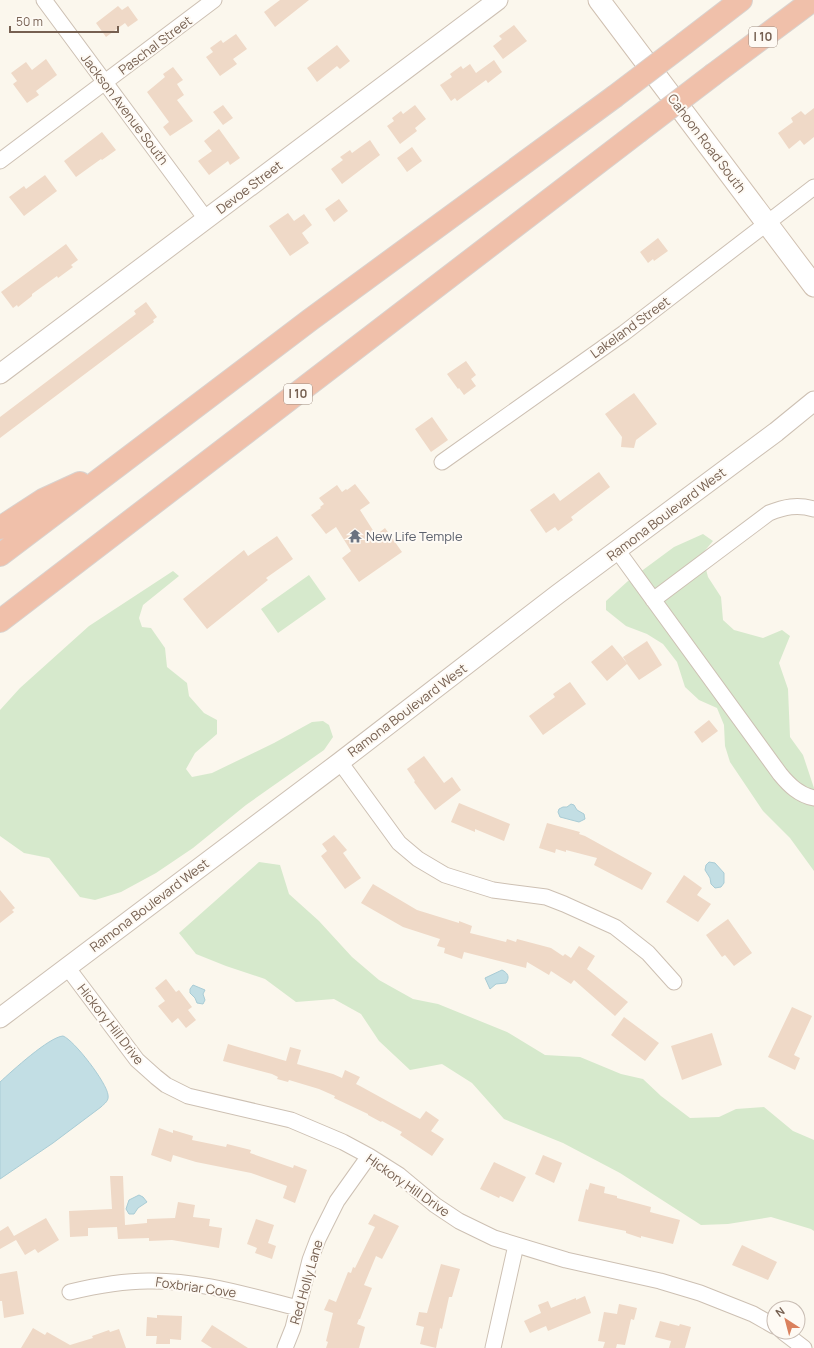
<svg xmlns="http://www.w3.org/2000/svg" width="814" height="1348" font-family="Manrope,sans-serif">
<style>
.green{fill:#d6e9cc}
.water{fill:#c2dee4;stroke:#a9ccd5}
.building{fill:#efd9c7}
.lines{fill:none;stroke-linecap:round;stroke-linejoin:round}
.minor-casing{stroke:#cdc0b3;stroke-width:17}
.tertiary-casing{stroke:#cdc0b3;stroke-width:21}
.secondary-casing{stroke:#d0c0b1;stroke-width:23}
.motorway-casing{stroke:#d9d2ce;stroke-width:24}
.minor{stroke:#fff;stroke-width:15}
.tertiary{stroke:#fff;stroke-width:19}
.secondary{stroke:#fff;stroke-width:21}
.motorway{stroke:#f0c0aa;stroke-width:22}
.motorway-bridge-casing{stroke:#d9d2ce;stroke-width:24;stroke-linecap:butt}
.motorway-bridge{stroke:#f0c0aa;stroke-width:22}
.labels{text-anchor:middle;stroke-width:4;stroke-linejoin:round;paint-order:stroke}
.shield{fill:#fefaf4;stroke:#9f8e82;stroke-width:1}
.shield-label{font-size:12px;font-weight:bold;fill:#766051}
.street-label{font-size:13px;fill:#766051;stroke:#fefaf4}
.worship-label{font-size:13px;fill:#5b616d;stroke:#fefaf4;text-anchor:start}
</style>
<rect width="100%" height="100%" fill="#fbf7ed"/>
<path class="green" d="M703,534L713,541L702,554L708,577L721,597L723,620L734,630L763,638L782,630L790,636L779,663L788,689L790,737L803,755L814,788V871L790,838L763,811L730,762L725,746L724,725L717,708L699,700L685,687L677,662L663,644L647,634L626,626L606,610V601L628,581L674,547Z
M173,571L179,576L143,605L139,618L142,627L151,628L165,648L167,667L187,683L189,696L204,713L217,720V734L195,753L186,769L192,777L212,773L274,743L312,722L323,721L329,725L333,737L324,750L246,805L193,848L156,873L121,892L95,900L80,897L49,858L24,853L0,836V710L20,688L89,626Z
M309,575L326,599L278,633L261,609Z
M259,862L280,865L289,894L319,921L352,957L379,980L413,999L438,1004L507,1032L545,1055L580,1057L621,1074L643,1079L661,1096L690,1118L719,1117L736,1109L764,1107L793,1131L814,1140V1231L811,1229L771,1217L728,1224L701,1225L620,1173L563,1143L504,1119L472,1083L442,1064L410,1070L379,1041L361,1014L334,999L296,1002L265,979L226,966L196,954L179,933Z"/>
<path class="water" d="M571,804L574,805L577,810L584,814L585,819L579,822L560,817L558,812L559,809L563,807H567Z
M709,862L715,863L724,873V883L721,887L715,888L711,884L710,878L705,870L706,865Z
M502,970C508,973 510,977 506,983L496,984L490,989L485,978Z
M193,985L205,990L203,994L205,1000L203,1004L197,1003L195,998L190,993V989Z
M63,1036C74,1040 107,1083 108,1095C109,1101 105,1103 101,1107L53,1143L0,1179V1082C12,1071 49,1037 63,1036Z
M139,1195L143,1197L147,1202L138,1208L134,1214H129L126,1209L129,1200Z"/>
<path class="building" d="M280,0H309L275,27L264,12Z
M118,6L122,10L128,6L138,20L128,27L125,23L106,37L96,23Z
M514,25L527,41L503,59L493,46L502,39L499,36Z
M236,34L247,49L233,59L237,64L220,76L206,57L213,52L210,48L221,40L223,43Z
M337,45L350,61L340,69L337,66L317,82L307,68Z
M46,59L57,75L36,91L39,95L27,103L13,84L17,81L11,73L26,62L32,70Z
M494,60L502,72L488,83L486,80L457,101L455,98L451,101L440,85L452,77L450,74L461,66L463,69L470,64L476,73Z
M173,67L183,80L177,84L184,95L177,100L193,121L170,136L163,127L169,122L147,92L165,77L163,74Z
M223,105L233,118L223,125L213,112Z
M415,105L426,119L415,128L417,131L400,144L387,126L394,121L392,118L401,111L403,114Z
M814,108V137L804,145L800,140L789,149L778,133L793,122L791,118L801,111L805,115Z
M219,129L240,158L230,165L228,161L209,175L198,161L212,151L204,141Z
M102,132L116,150L102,160L101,159L76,177L64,161Z
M370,140L380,155L342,184L331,169L343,160L340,157L350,150L352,153Z
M412,147L422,161L407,172L397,158Z
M45,175L57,191L24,216L9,197L24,186L26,189Z
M339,199L348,211L334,222L325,209Z
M288,213L294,221L304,214L312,225L302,233L309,243L290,256L269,226Z
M658,238L668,251L654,261L653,259L648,263L640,252Z
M66,244L78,260L71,265L73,267L58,278L57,276L32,294V296L18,307L17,305L13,308L1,292Z
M146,302L157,317L153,320L154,322L0,438V417L136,314L134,311Z
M466,361L476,375L471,379L476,386L464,395L459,388L458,389L447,374Z
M634,393L657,424L636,440L634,448L621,447L622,437L605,414Z
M432,417L448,440L431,452L415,429Z
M599,472L610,487L571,517L573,520L558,531L555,527L546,533L530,510L554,493L560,501Z
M355,484L370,503L360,510L376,535L385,528L402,552L359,582L342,558L351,551L336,527L326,534L311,515L321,508L320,507L324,504L319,498L337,485L342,492L346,489L347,490Z
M277,536L293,559L266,578L268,580L207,629L183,599L244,550L248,556Z
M647,641L662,665L639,680L627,664L607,681L591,662L612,645L627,663L623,657Z
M570,682L586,704L543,735L529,716L555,697L553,694Z
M709,720L718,731L702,743L694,732Z
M424,756L444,783L452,777L461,790L435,810L414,782L415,781L407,769Z
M459,803L510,824L504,841L475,829V832L451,822Z
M547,823L580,832L579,834L585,836L652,873L642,890L594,865L597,858L566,850V852L556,849L555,853L539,848Z
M334,835L347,850L343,853L361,878L345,889L321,856L327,851L322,844Z
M684,875L702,888L697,895L711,904L698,922L666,902Z
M373,884L417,910L459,923V921L472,926L470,933L506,942L507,939L516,942L517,939L551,948L563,956L565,954L571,958L579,946L595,956L587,969L628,1002L615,1016L574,980L571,984L551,971L549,975L527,962L526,968L464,952L462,959L444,953L445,948L437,946L440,939L403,927L361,903Z
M0,890L15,908L12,910L14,912L0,923Z
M728,919L752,953L734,966L725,955L722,957L706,935Z
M166,979L176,992L179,990L192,1007L188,1010L196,1020L186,1028L178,1018L172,1023L158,1006L165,1001L155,988Z
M792,1007L812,1016L794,1055L800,1058L795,1070L768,1057Z
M624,1017L659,1043L645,1061L611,1035Z
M712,1033L722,1065L682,1080L671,1046Z
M228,1044L286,1061L290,1047L301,1050L297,1064L333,1074L342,1078L345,1070L360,1077L356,1084L360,1086L420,1119L426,1111L439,1120L431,1131L444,1139L432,1156L400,1135L402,1132L382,1121L381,1122L368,1115V1114L334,1098L335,1096L319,1089L289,1080L288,1082L277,1079L278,1077L272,1074L223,1061Z
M159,1128L173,1133V1130L193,1136L192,1140L226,1147L227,1144L251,1150L250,1153L293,1168L294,1165L307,1170L295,1203L283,1198L287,1186L251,1173L196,1162L173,1155L171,1162L151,1155Z
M543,1155L562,1163L554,1183L535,1174Z
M494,1162L526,1177L513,1202L500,1196L499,1198L480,1189Z
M110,1176H123L125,1225L147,1223V1219L175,1218L178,1202L195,1205L193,1217L210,1219L209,1226L222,1228L219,1248L172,1240L149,1241V1238L118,1239L117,1227L88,1228V1236L70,1237L69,1211L112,1209Z
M590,1183L605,1187L604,1193L617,1196V1198L651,1207L650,1212L680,1220L673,1244L641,1236V1238L626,1233V1231L578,1221L586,1189L588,1190Z
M374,1214L399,1226L382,1259L376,1256L364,1285L372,1288L360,1319H359L357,1324L365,1327L359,1348H326L328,1342L326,1341L333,1313L324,1310L329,1299L336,1302L348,1272L351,1273L353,1267L355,1268L375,1227L368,1224Z
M46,1218L59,1240L38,1253L35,1249L25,1255L16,1240L0,1249V1231L8,1226L14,1236Z
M256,1219L274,1225L268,1243L276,1246L272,1259L255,1253L257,1248L247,1244Z
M742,1245L777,1262L768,1280L732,1265Z
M441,1264L460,1269L452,1297H449L442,1329L440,1328L436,1348L420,1344L424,1327L416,1325L419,1312L427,1313Z
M17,1271L24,1314L4,1318L2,1301H0V1274Z
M585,1296L591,1313L548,1331L546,1326L530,1333L524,1321L541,1313L538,1305L548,1301L551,1308L576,1298V1300Z
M619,1304L637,1308L634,1320L631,1319L625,1345L617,1344L616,1348H603L605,1342L598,1341L604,1312L617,1314Z
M157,1315L182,1316L181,1340L170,1339V1344H156L157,1336H146L147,1317L157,1318Z
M660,1321L679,1326L680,1324L691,1327L685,1348H669L671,1341L655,1337Z
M212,1325L248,1348H212L201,1341Z
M33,1328L45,1335L47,1332L70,1345L93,1338L92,1336L109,1330L110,1332L119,1329L126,1348H21Z"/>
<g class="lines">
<g class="minor-casing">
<path id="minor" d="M44,0L206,219
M0,161L214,0
M442,462L624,333L814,187
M617,550L780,774C789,785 799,795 814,798
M653,600L769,513C784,507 797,504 814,509
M340,762L399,843L418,859L445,875L493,890L546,897L564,904L615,927L648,953L674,982
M67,967L137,1060L156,1077L166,1085L188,1096L291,1120L343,1142L369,1156L399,1175L435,1205L459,1221L494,1238L566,1260L660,1281L700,1293L753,1314L774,1326
M70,1292C95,1286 121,1281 148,1281C199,1280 249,1296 298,1308
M783,1332L804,1348
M285,1348L293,1328L310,1260L318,1239L337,1201L369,1156
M493,1348L516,1245"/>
</g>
<g class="tertiary-casing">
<path id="tertiary" d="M0,374L498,0
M0,1018L340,762L558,594L776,432L814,401"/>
</g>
<g class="secondary-casing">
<path id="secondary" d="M599,0L814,286"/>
</g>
<g class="motorway-casing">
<path id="motorway" d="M685,43L741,0
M714,74L813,0
M0,528L43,500L80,483
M0,555L310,320L614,97
M0,621L638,132"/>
</g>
<use href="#minor" class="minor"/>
<use href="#tertiary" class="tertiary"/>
<use href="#secondary" class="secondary"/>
<use href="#motorway" class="motorway"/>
<g class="motorway-bridge-casing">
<path id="motorway-bridge" d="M614,97L685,43
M638,132L714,74"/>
</g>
<use href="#motorway-bridge" class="motorway-bridge"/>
</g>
<defs>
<g id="temple-bare" transform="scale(1.08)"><path d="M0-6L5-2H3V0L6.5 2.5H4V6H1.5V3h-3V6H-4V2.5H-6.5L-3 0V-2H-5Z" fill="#6b7280" stroke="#fefaf4" stroke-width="2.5" paint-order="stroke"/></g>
</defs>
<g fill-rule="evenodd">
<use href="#temple-bare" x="355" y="536"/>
</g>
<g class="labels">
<g class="shield">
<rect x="749" y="27" width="28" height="20" rx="3"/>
<rect x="284" y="384" width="28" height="20" rx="3"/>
</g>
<g class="shield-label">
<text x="763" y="41">I 10</text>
<text x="298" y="398">I 10</text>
</g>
<g class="street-label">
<text transform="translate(155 45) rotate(-37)" y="5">Paschal Street</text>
<text transform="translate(125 109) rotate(53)" y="5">Jackson Avenue South</text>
<text transform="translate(707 143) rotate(53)" y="5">Cahoon Road South</text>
<text transform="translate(249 187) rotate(-37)" y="5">Devoe Street</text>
<text transform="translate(630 327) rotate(-36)" y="5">Lakeland Street</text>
<text transform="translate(666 514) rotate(-37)" y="5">Ramona Boulevard West</text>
<text transform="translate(407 710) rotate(-37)" y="5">Ramona Boulevard West</text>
<text transform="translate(149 905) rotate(-37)" y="5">Ramona Boulevard West</text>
<text transform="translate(111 1024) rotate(52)" y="5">Hickory Hill Drive</text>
<text transform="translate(408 1185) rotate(35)" y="5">Hickory Hill Drive</text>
<text transform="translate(306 1282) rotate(-74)" y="5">Red Holly Lane</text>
<text transform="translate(196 1287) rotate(8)" y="5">Foxbriar Cove</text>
</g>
<g class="worship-label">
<text x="366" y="541">New Life Temple</text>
</g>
</g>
<g transform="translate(786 1320) rotate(324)"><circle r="19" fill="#fefaf4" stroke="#c8bcb3"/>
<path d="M0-3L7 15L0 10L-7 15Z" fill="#da805d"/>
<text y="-6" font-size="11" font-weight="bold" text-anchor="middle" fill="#766051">N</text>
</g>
<path d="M10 26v6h108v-6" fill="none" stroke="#766051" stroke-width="2"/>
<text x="16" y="26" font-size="12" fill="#766051" stroke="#fefaf4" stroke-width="3" paint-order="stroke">50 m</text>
</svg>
